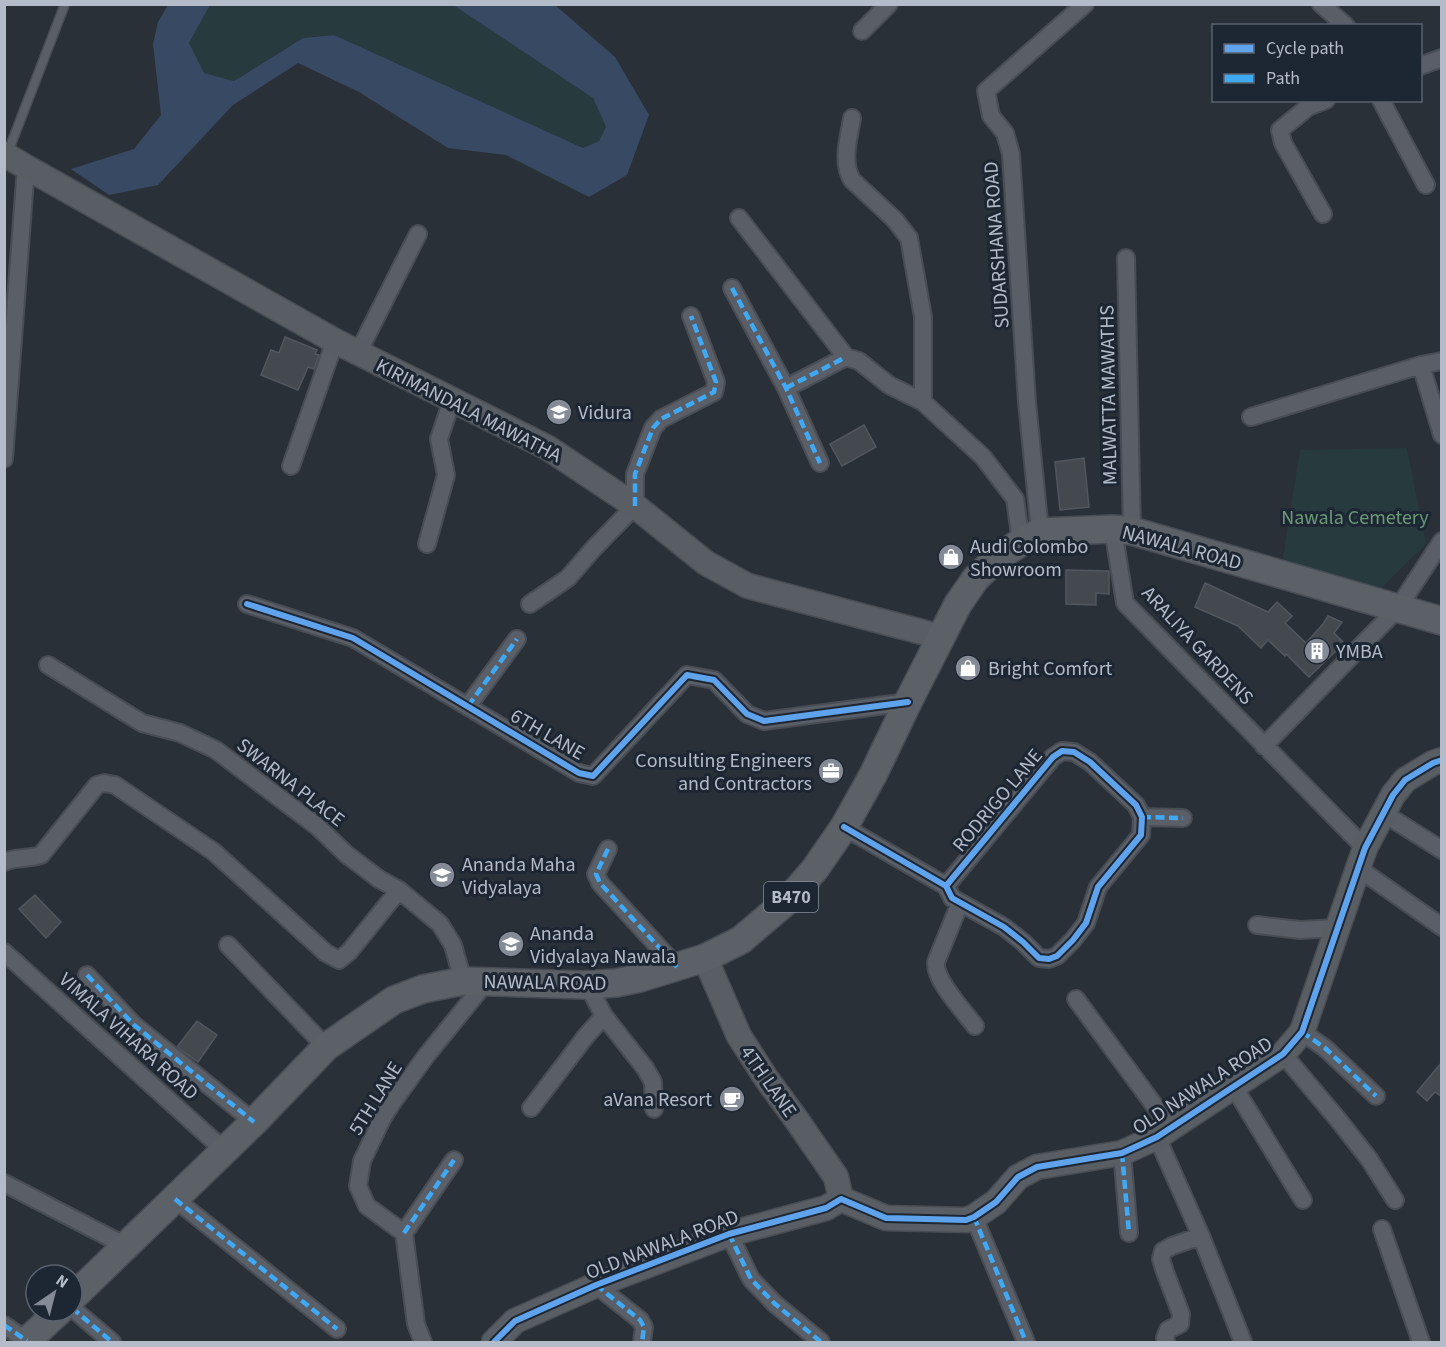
<svg xmlns="http://www.w3.org/2000/svg" width="1446" height="1347" font-family="'Source Sans 3',sans-serif">
<style>
.green{fill:#273a3e}
.water{fill:#384963}
.building{fill:#444950;stroke:#52575f;stroke-width:1.5}
.lines{fill:none;stroke-linecap:round;stroke-linejoin:round}
.lane-casing{stroke:#484c53;stroke-width:11}
.street-casing{stroke:#484c53;stroke-width:20}
.secondary-casing{stroke:#484c53;stroke-width:27}
.primary-casing{stroke:#484c55;stroke-width:30}
.lane{stroke:#5a5e66;stroke-width:8}
.street{stroke:#5a5e66;stroke-width:16}
.secondary{stroke:#595d64;stroke-width:24}
.primary{stroke:#5c6168;stroke-width:27}
.quiet{stroke:#3fa9f5;stroke-width:4.5;stroke-dasharray:9 4.5;stroke-linecap:butt}
.cycleway-casing{stroke:#1d2633;stroke-width:10}
.cycleway{stroke:#60a3ed;stroke-width:6}
.labels{text-anchor:middle;stroke-width:6;stroke-linejoin:round;paint-order:stroke}
.shield{fill:#1d2633;stroke:#878f9c;stroke-width:1.5}
.shield-label{font-size:18px;font-weight:bold;fill:#b4bcc9}
.street-label{font-size:20px;fill:#b4bcc9;stroke:#1d2633}
.poi-label{font-size:20px;fill:#b4bcc9;stroke:#1d2633;text-anchor:start}
.park-label{font-size:20px;fill:#6b9a76;stroke:#1d2633}
</style>
<rect width="100%" height="100%" fill="#2a3038"/>
<path class="green" d="M210,5H453L593,98L606,127L599,141L583,148L334,35L302,38L234,81L204,73L189,43Z
M1407,448L1426,544L1378,591L1282,564L1300,450Z"/>
<path class="water" d="M168,5H210L189,43L204,73L234,81L303,38L334,35L583,148L599,141L606,127L593,98L453,5H555L615,57L649,115L627,175L589,197L506,155L448,148L359,92L298,63L233,105L158,185L109,195L71,169L134,149L161,115L153,44L158,22Z"/>
<path class="building" d="M285,337L317,350L315,354L319,355L314,369L308,367L298,390L261,375L271,350L279,353Z
M864,425L876,447L842,466L830,444Z
M1084,458L1089,507L1060,510L1055,462Z
M1066,570L1109,571V594L1096,593V605L1066,604Z
M1205,583L1268,612L1277,602L1292,616L1285,623L1306,643L1323,624L1328,616L1342,622L1334,633L1344,643L1309,677L1286,654L1285,656L1268,640L1261,648L1238,626L1195,607Z
M35,895L61,922L46,938L19,909Z
M197,1021L217,1035L198,1062L177,1047Z
M1442,1062V1097L1435,1092L1427,1101L1417,1092Z"/>
<g class="lines">
<g class="lane-casing">
<path id="lane" d="M8,152L65,4"/>
</g>
<g class="street-casing">
<path id="street" d="M1321,4L1346,26
M862,31L889,4
M1420,66L1442,58
M1381,100L1426,185
M852,118C849,138 841,161 852,180L895,220L909,238L923,317V402L983,457L1015,499L1021,542
M1323,214L1283,143L1280,130L1308,107L1326,100
M739,218L846,357L859,361L889,385L923,402
M1126,258L1132,531
M732,288L786,388L820,463
M358,353L418,234
M1421,365L1442,361
M786,388L846,357
M1251,417L1421,365L1442,435
M4,459L26,167
M291,466L335,341
M1113,529L1125,603L1365,848
M1040,532L1027,402L1011,154L1005,133L991,116L986,91L1085,4
M427,544L446,475L439,439L452,400
M247,604L353,638L579,773L593,776L687,675L714,680L747,714L764,721L908,702
M530,604L568,578L594,548L635,506V474L653,428L661,419L714,392L716,382L691,316
M48,665L142,723L180,733L216,750L318,827L346,854L379,879L399,890L440,924L453,945L463,981
M468,706L517,639
M1264,746L1398,608L1442,541
M1383,813L1442,850
M1142,817L1183,818
M844,827L946,886L952,898L1004,927L1023,942L1039,958L1049,959L1057,956L1073,940L1086,923L1098,887L1141,835L1142,817L1136,805L1090,762L1074,752L1062,751L1053,757L946,886
M608,849L596,874L600,883L677,967
M4,862C14,857 29,859 41,855L97,785L104,783L115,785L214,852L326,953L339,960L349,952L399,890
M1358,868L1442,927
M960,903L936,962C934,980 964,1011 975,1026
M1257,925L1300,930L1338,928
M228,945L326,1047
M4,952L225,1151
M87,975L134,1025L254,1122
M1076,999L1171,1128
M604,1016L645,1068L653,1082L654,1109
M1302,1032L1325,1048L1376,1096
M1283,1054L1340,1122L1369,1159L1395,1200
M1234,1087L1303,1200
M531,1108L586,1036L604,1016L587,984
M1157,1137L1201,1236L1243,1342
M1122,1153L1129,1233
M4,1183L126,1246
M175,1199L337,1329
M974,1217L1026,1342
M1382,1229L1421,1342
M404,1233L454,1160
M729,1234L751,1279L774,1303L821,1342
M596,1285L640,1320L644,1327L642,1342
M72,1308L112,1342
M4,1325L27,1341
M423,1342L416,1324L404,1233L367,1206L358,1186L362,1161L382,1119L390,1106L426,1056L486,982
M1166,1342L1165,1338L1168,1330L1180,1324L1181,1314L1165,1272L1161,1259L1163,1251L1172,1246L1201,1236"/>
</g>
<g class="secondary-casing">
<path id="secondary" d="M4,154L26,167L335,341L548,448L635,506L706,563L748,586L941,637
M705,958L739,1036L766,1078L796,1119L836,1177L841,1199
M494,1342L515,1321L596,1285L729,1234L826,1208L841,1199L886,1218L966,1220L974,1217L996,1202L1018,1177L1037,1167L1122,1153L1157,1137L1283,1054L1302,1032L1365,848L1393,795L1405,780L1433,763L1442,760"/>
</g>
<g class="primary-casing">
<path id="primary" d="M72,1298L254,1122L326,1047L394,1000L423,989L463,981L583,985L616,983L640,978L705,958L741,940L789,899L815,869L844,827L873,775L908,702L958,604L976,578L996,559L1021,542L1040,532L1113,529L1132,531L1442,621
M26,1342L59,1311"/>
</g>
<use href="#lane" class="lane"/>
<use href="#street" class="street"/>
<use href="#secondary" class="secondary"/>
<use href="#primary" class="primary"/>
<path class="quiet" d="M732,288L786,388L820,463
M786,388L846,357
M635,506V474L653,428L661,419L714,392L716,382L691,316
M468,706L517,639
M1142,817L1183,818
M608,849L596,874L600,883L677,967
M87,975L134,1025L254,1122
M1302,1032L1325,1048L1376,1096
M1122,1153L1129,1233
M175,1199L337,1329
M974,1217L1026,1342
M404,1233L454,1160
M729,1234L751,1279L774,1303L821,1342
M596,1285L640,1320L644,1327L642,1342
M72,1308L112,1342
M4,1325L27,1341"/>
<g class="cycleway-casing">
<path id="cycleway" d="M247,604L353,638L579,773L593,776L687,675L714,680L747,714L764,721L908,702
M844,827L946,886L952,898L1004,927L1023,942L1039,958L1049,959L1057,956L1073,940L1086,923L1098,887L1141,835L1142,817L1136,805L1090,762L1074,752L1062,751L1053,757L946,886
M494,1342L515,1321L596,1285L729,1234L826,1208L841,1199L886,1218L966,1220L974,1217L996,1202L1018,1177L1037,1167L1122,1153L1157,1137L1283,1054L1302,1032L1365,848L1393,795L1405,780L1433,763L1442,760"/>
</g>
<use href="#cycleway" class="cycleway"/>
</g>
<defs>
<g id="university-disc" transform="scale(1.35)"><circle r="9.5" fill="#848b96" stroke="#1d2633"/><path d="M0-5L7-2L0 1L-7-2ZM-4 1L0 2.5L4 1V4Q0 6-4 4Z" fill="#fff"/></g>
<g id="shop-disc" transform="scale(1.35)"><circle r="9.5" fill="#848b96" stroke="#1d2633"/><path d="M-5-2.5h2.3a2.7 3.5 0 0 1 5.4 0H5L5.5 6h-11ZM-1.5-2.5h3a1.5 2.3 0 0 0-3 0Z" fill="#fff"/></g>
<g id="building-disc" transform="scale(1.35)"><circle r="9.5" fill="#848b96" stroke="#1d2633"/><path d="M-4-6H4V6H1V3H-1V6H-4ZM-2.5-4.3h1.7v1.8h-1.7ZM.8-4.3h1.7v1.8H.8ZM-2.5-1h1.7V.8h-1.7ZM.8-1h1.7V.8H.8Z" fill="#fff"/></g>
<g id="office-disc" transform="scale(1.35)"><circle r="9.5" fill="#848b96" stroke="#1d2633"/><path d="M-6-3h4V-5.5h4V-3h4V5H-6ZM-1-4.5V-3h2v-1.5ZM-6 0V1H6V0Z" fill="#fff"/></g>
<g id="school-disc" transform="scale(1.35)"><circle r="9.5" fill="#848b96" stroke="#1d2633"/><path d="M0-5L7-2L0 1L-7-2ZM-4 1L0 2.5L4 1V4Q0 6-4 4Z" fill="#fff"/></g>
<g id="cafe-disc" transform="scale(1.35)"><circle r="9.5" fill="#848b96" stroke="#1d2633"/><path d="M-5.5-4.5H6V0H3Q3 3.5 0 3.5H-2.5Q-5.5 3.5-5.5 0ZM3-3.2v2h1.7v-2ZM-6 4.5H4V6H-6Z" fill="#fff"/></g>
</defs>
<g fill-rule="evenodd">
<use href="#university-disc" x="559" y="412"/>
<use href="#shop-disc" x="951" y="557"/>
<use href="#building-disc" x="1317" y="651"/>
<use href="#shop-disc" x="968" y="668"/>
<use href="#office-disc" x="831" y="771"/>
<use href="#school-disc" x="442" y="875"/>
<use href="#school-disc" x="511" y="944"/>
<use href="#cafe-disc" x="732" y="1099"/>
</g>
<g class="labels">
<rect class="shield" x="764" y="882" width="54" height="30" rx="4.5"/>
<g class="shield-label">
<text x="791" y="903">B470</text>
</g>
<g class="street-label">
<text transform="translate(996 245) rotate(-94)" y="7">SUDARSHANA ROAD</text>
<text transform="translate(1108 395) rotate(-91)" y="7">MALWATTA MAWATHS</text>
<text transform="translate(469 410) rotate(27)" y="7">KIRIMANDALA MAWATHA</text>
<text transform="translate(1182 547) rotate(15)" y="7">NAWALA ROAD</text>
<text transform="translate(1198 645) rotate(47)" y="7">ARALIYA GARDENS</text>
<text transform="translate(548 734) rotate(30)" y="7">6TH LANE</text>
<text transform="translate(291 782) rotate(38)" y="7">SWARNA PLACE</text>
<text transform="translate(997 800) rotate(-50)" y="7">RODRIGO LANE</text>
<text transform="translate(545 982) rotate(1)" y="7">NAWALA ROAD</text>
<text transform="translate(129 1036) rotate(42)" y="7">VIMALA VIHARA ROAD</text>
<text transform="translate(769 1081) rotate(55)" y="7">4TH LANE</text>
<text transform="translate(1202 1085) rotate(-33)" y="7">OLD NAWALA ROAD</text>
<text transform="translate(375 1098) rotate(-58)" y="7">5TH LANE</text>
<text transform="translate(662 1244) rotate(-21)" y="7">OLD NAWALA ROAD</text>
</g>
<g class="poi-label">
<text x="578" y="419">Vidura</text>
<text x="970" y="553">Audi Colombo<tspan x="970" dy="23">Showroom</tspan></text>
<text x="1336" y="658">YMBA</text>
<text x="988" y="675">Bright Comfort</text>
<text x="812" y="767" text-anchor="end">Consulting Engineers<tspan x="812" dy="23">and Contractors</tspan></text>
<text x="462" y="871">Ananda Maha<tspan x="462" dy="23">Vidyalaya</tspan></text>
<text x="530" y="940">Ananda<tspan x="530" dy="23">Vidyalaya Nawala</tspan></text>
<text x="712" y="1106" text-anchor="end">aVana Resort</text>
</g>
<g class="park-label">
<text x="1355" y="524">Nawala Cemetery</text>
</g>
</g>
<rect width="1446" height="1347" fill="none" stroke="#b4bcc9" stroke-width="12"/>
<rect x="1212" y="24" width="210" height="78" fill="#1d2633" stroke="#59626f" stroke-width="1.5"/>
<rect x="1224" y="44" width="30" height="9" fill="#60a3ed" stroke="#59626f" stroke-width="1.5"/>
<text x="1266" y="54" font-size="18" fill="#b4bcc9">Cycle path</text>
<rect x="1224" y="74" width="30" height="9" fill="#3fa9f5" stroke="#59626f" stroke-width="1.5"/>
<text x="1266" y="84" font-size="18" fill="#b4bcc9">Path</text>
<g transform="translate(54 1293) rotate(35)"><circle r="28" fill="#1d2633" stroke="#59626f" stroke-width="1.5"/>
<path d="M0-4.5L10 22L0 15L-10 22Z" fill="#848b96"/>
<text y="-9" font-size="16" font-weight="bold" text-anchor="middle" fill="#b4bcc9">N</text>
</g>
</svg>
